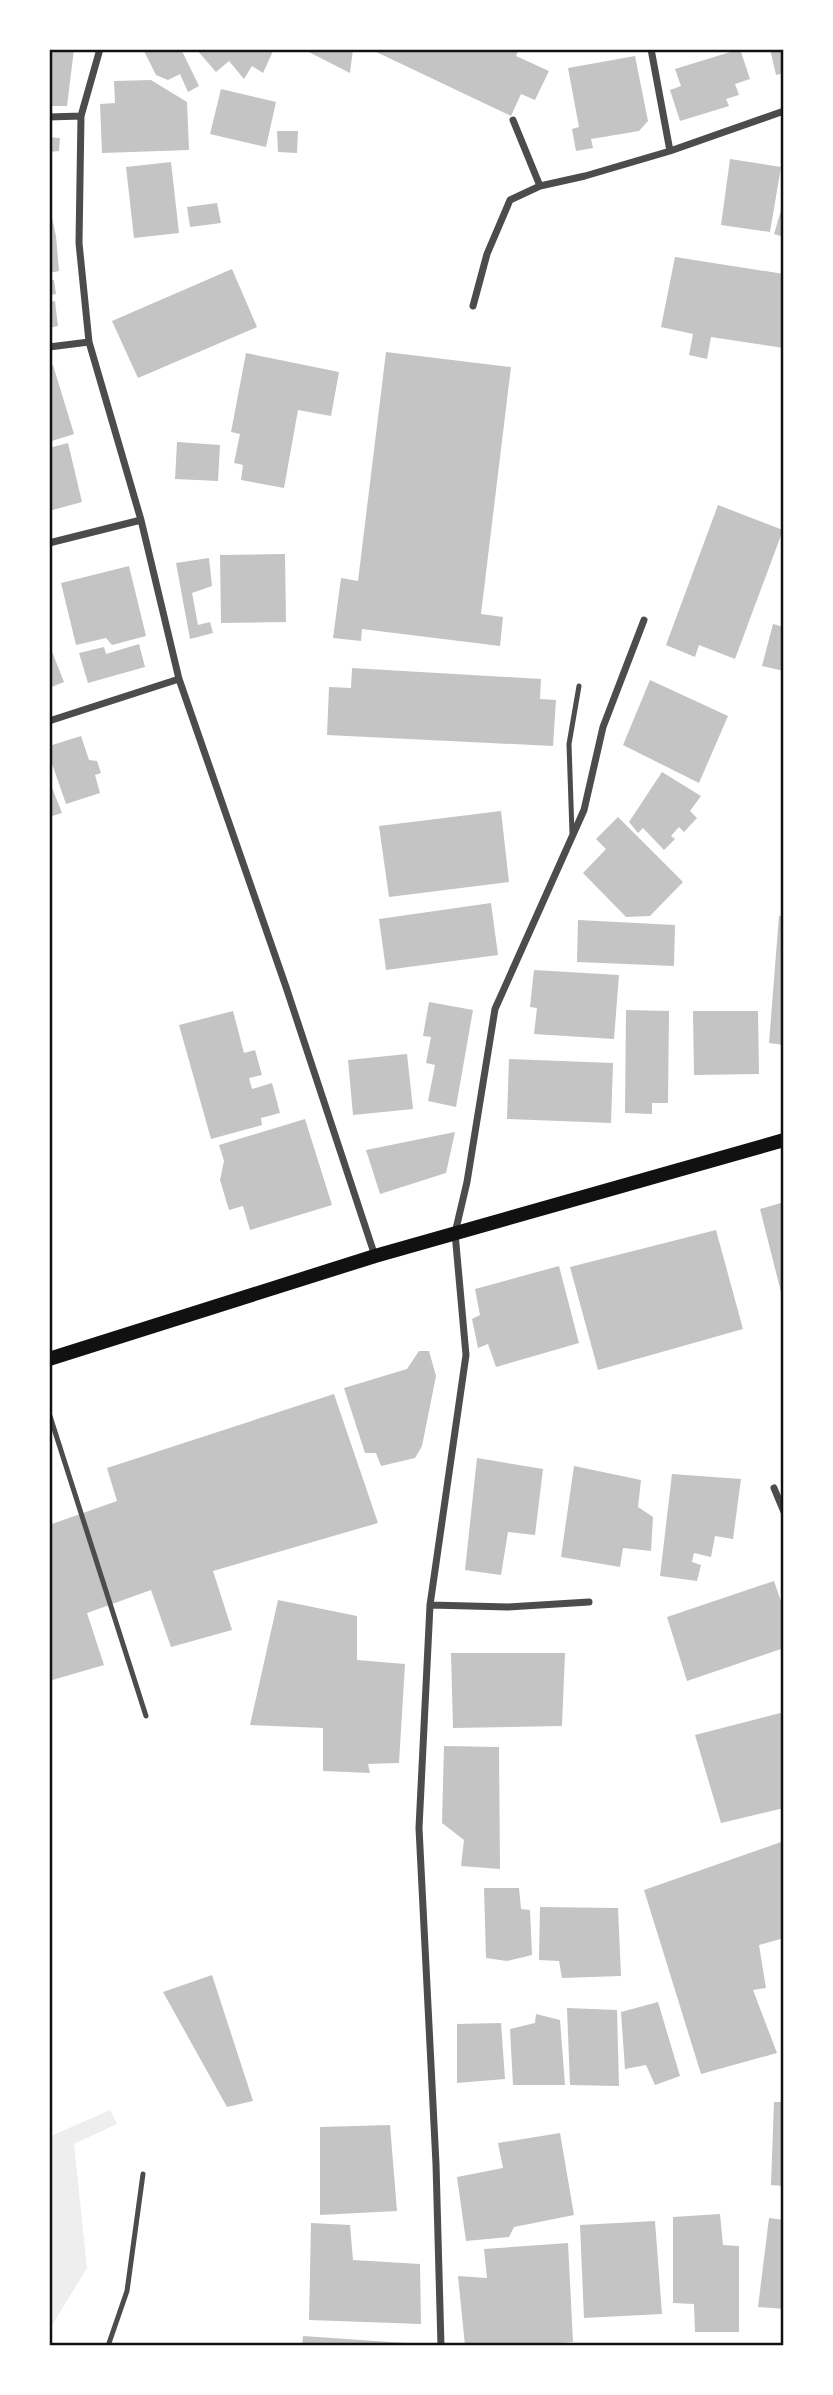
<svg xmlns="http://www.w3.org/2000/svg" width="833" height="2395" font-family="'PT Sans',sans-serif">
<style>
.green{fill:#eee}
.building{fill:#c4c4c4}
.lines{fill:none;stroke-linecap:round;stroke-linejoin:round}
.service{stroke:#4c4c4c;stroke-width:5}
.minor{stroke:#4c4c4c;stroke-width:7}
.secondary{stroke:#111;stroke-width:14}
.neatline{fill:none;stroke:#111;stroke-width:2.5}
</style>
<rect width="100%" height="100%" fill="#fff"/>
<path class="green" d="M110,2110L117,2124L74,2144L87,2268L49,2330V2137Z"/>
<path class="building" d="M49,49H74L67,106H49Z
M143,49H181L199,86L188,92L180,74L168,80L156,75Z
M196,49H274L263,73L252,66L244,79L229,61L216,72Z
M303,49H353L350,73Z
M370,49H519L516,56L549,71L535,100L521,94L511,116Z
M740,49L750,79L735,84L739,95L726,99L729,106L680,121L670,90L681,86L675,69Z
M770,49H784V73L776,75Z
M635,56L648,121L639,131L591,139L593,148L576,151L572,129L579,127L568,68Z
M151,80L187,102L189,150L102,153L100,104L115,103L114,81Z
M221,89L276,102L266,147L210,134Z
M277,131H298L297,153L278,152Z
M49,137L60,138L59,151L49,152Z
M730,159L781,167L770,232L721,225Z
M171,162L179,233L134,238L126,167Z
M784,200V237L774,234Z
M217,203L221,223L190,227L187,207Z
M49,204L56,236L59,271L49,273Z
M675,257L784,274V348L711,337L707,359L689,355L693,334L661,327Z
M232,269L257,327L138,378L112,321Z
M49,280H54L56,294L49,295Z
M55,301L58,326L49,328V302Z
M386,352L511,367L481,614L503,617L500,646L362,629L361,641L333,638L341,578L358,581Z
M246,353L339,372L331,416L298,410L284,488L241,480L243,465L234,463L240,434L231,432Z
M53,365L74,434L49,442V367Z
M177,442L220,445L218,481L175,479Z
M68,443L82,502L49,511V448Z
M718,505L783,530L735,659L699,645L695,657L666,645Z
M285,554L286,622L221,623L220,555Z
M209,558L212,586L192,593L198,625L210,622L213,633L190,639L176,563Z
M129,566L146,636L112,645L106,638L76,645L61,583Z
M773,624L784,627V671L762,666Z
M49,644L64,682L49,688Z
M139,644L145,667L88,683L79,653L104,647L106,654Z
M352,668L541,679L540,699L556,700L553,746L327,735L329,687L351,688Z
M650,680L728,716L699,783L623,745Z
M81,736L89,760L97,761L101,773L95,775L100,793L66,804L49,755V746Z
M662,772L701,796L690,811L697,818L684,832L679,827L671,836L675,839L664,850L643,828L638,833L629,822Z
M49,780L62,813L49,817Z
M501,811L509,882L389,897L379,826Z
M618,817L683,882L650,916L626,917L583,873L606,849L596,839Z
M491,903L498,955L386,970L379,919Z
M779,916H784V1045L769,1043Z
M578,920L675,925L674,966L577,962Z
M534,970L619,975L614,1039L534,1034L537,1008L530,1007Z
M429,1002L473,1010L456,1107L428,1101L435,1065L426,1063L431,1037L423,1036Z
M626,1010L669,1011L668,1103H652V1114L625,1113Z
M233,1011L244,1053L255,1050L262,1075L249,1078L252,1089L272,1083L280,1113L261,1118L262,1125L211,1139L179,1025Z
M693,1011H758L759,1074L694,1075Z
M407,1054L413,1109L353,1115L348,1060Z
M509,1059L613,1063L611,1123L507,1119Z
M305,1119L332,1205L250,1230L243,1206L229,1210L220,1180L224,1161L219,1145Z
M455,1132L446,1173L380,1194L366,1150Z
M784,1202V1299L783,1300L760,1209Z
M716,1230L743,1329L598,1370L570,1267Z
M559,1266L579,1343L496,1367L488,1344L478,1348L472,1319L480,1315L475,1289Z
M419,1351H429L436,1376L422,1446L415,1458L381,1466L376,1453H365L344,1388L407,1369Z
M334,1394L378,1523L213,1571L232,1630L171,1647L151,1590L87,1613L104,1665L49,1681V1525L117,1501L107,1468Z
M477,1458L543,1469L535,1535L508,1532L501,1575L465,1570Z
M574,1466L641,1480L638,1507L653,1517L651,1551L623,1548L620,1567L561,1557Z
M672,1474L741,1479L733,1539L715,1536L711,1557L694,1553L692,1562L701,1565L697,1581L660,1576Z
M774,1581L784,1610V1648L687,1681L667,1617Z
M278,1600L357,1616V1660L405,1664L399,1763L368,1764L370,1773L323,1771V1728L250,1725Z
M451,1653H565L562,1726L453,1728Z
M784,1712V1808L721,1823L695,1735Z
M444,1746L499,1747L500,1869L461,1866L464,1840L442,1823Z
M784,1841V1938L759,1945L766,1988L753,1990L777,2053L701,2074L644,1890Z
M484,1888H519L521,1909L530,1910L532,1955L507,1961L486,1958Z
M540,1907L618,1908L621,1976L562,1978L559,1961L539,1960Z
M212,1975L253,2101L227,2107L163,1992Z
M658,2002L680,2076L655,2085L646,2065L625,2069L621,2012Z
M567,2008L617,2010L619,2086L570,2085Z
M536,2014L560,2020L565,2085H513L510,2029L535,2023Z
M501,2023L505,2079L457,2083V2024Z
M774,2102H784V2186L771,2185Z
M390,2125L397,2211L320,2215V2127Z
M560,2133L574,2215L514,2227L509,2237L466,2241L457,2177L503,2168L498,2143Z
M720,2214L723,2245L739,2246V2332H695L694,2304L673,2303V2217Z
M769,2218L784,2220V2309L758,2307Z
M655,2221L662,2314L584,2318L580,2225Z
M311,2223L350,2225L353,2260L420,2264L421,2324L309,2320Z
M568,2243L573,2342L521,2346H465L458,2276L487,2278L484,2249Z
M303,2336L405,2343V2346H302Z"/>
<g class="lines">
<path class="service" d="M572,833L569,744L579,686
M49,1413L146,1716
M108,2346L127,2291L143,2174"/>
<path class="minor" d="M100,49L81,116L79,243L89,342L141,520L179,679L286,987L375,1256
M651,49L670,151L784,111
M49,117L81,116
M513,120L540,186
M473,306L487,254L510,200L540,186L585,176L670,151
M49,347L89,342
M49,543L141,520
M49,721L179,679
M774,1488L784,1512
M430,1605L508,1607L589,1602
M441,2346L436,2164L419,1828L430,1605L466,1355L455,1233L467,1182L495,1009L584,810L603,727L644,620"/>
<path class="secondary" d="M49,1359L375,1256L784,1140"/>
</g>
<rect width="833" height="2395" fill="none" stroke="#ffffff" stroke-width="102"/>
<rect x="51" y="51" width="731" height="2293" class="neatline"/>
</svg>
